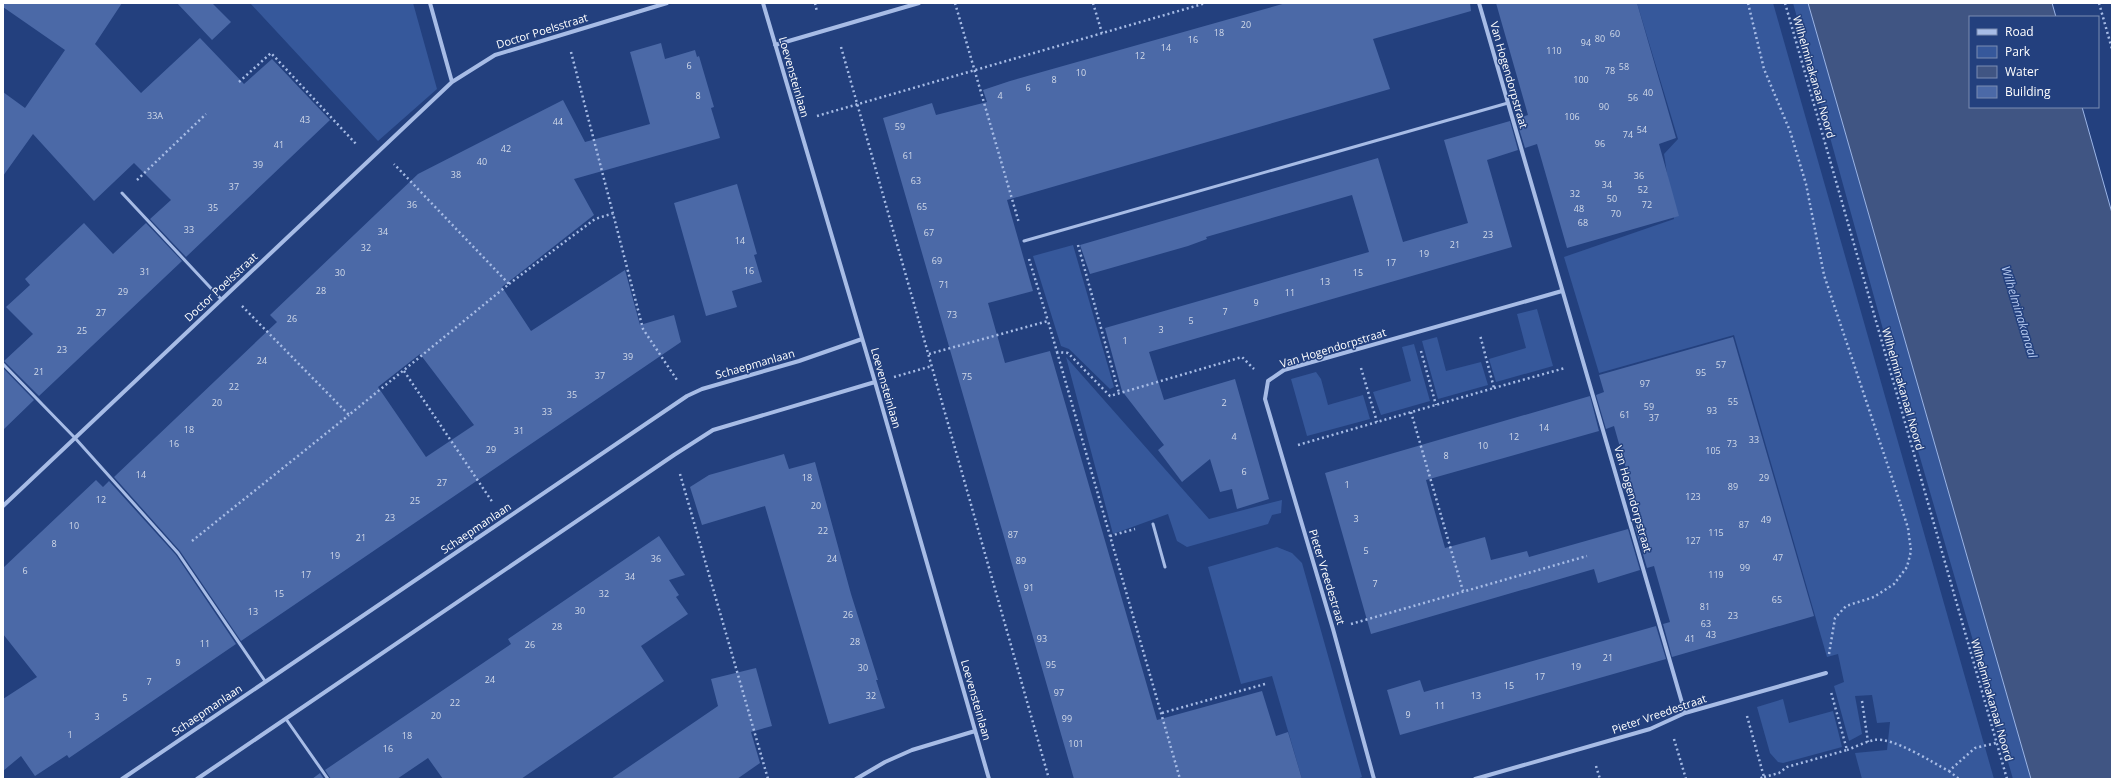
<svg xmlns="http://www.w3.org/2000/svg" width="2115" height="782" font-family="'Open Sans',sans-serif">
<style>
.green{fill:#36589b}
.water{fill:#405583;stroke:#9bb5e7}
.building{fill:#4b69a7;fill-rule:evenodd}
.lines{fill:none;stroke-linecap:round;stroke-linejoin:round}
.path{stroke:#a7bce6;stroke-width:2.5;stroke-dasharray:2 3;stroke-linecap:butt}
.lane{stroke:#a7bce6;stroke-width:3}
.street{stroke:#a7bce6;stroke-width:4}
.labels{text-anchor:middle;stroke-width:3;stroke-linejoin:round;paint-order:stroke}
.number-label{font-size:9px;fill:#d2dae9}
.street-label{font-size:11px;fill:#fff;stroke:#23407e}
.water-label{font-size:12px;font-style:italic;fill:#b3c7ee;stroke:#23407e}
</style>
<rect width="100%" height="100%" fill="#23407e"/>
<path class="green" d="M250,3H413L437,89L378,141Z
M1637,3H1773L1994,779H1862L1855,753L1887,750L1890,722L1877,723L1872,695L1855,696L1862,734L1849,741L1834,686L1844,682L1838,654L1827,657L1734,335L1599,373L1564,257L1674,219L1664,154L1678,139Z
M1793,3H1808L2031,779H2013L1884,333Z
M1073,245L1114,387L1110,389L1069,349L1061,346L1033,256Z
M1537,309L1553,366L1496,382L1489,359L1526,348L1517,314Z
M1437,337L1446,371L1481,362L1488,385L1438,399L1422,341Z
M1414,344L1430,401L1381,415L1373,392L1411,381L1402,347Z
M1066,357L1209,519L1282,500L1281,513L1272,515L1268,524L1187,547L1177,541L1168,514L1113,534Z
M1316,372L1321,379L1328,405L1363,395L1370,419L1307,436L1291,379Z
M1277,547L1292,553L1302,563L1362,777L1357,779H1302L1272,676L1241,684L1208,567Z
M1783,699L1789,723L1833,711L1842,747L1783,763L1778,762L1770,753L1757,707Z"/>
<path class="water" d="M1808,3H2052L2056,17H1970V107H2082L2112,213V779H2031Z"/>
<path class="building" d="M3,3H122L95,44L141,93L200,38L244,84L272,59L330,120L186,257L150,219L171,200L134,163L94,201L33,134L3,176V92L25,108L65,50L3,7Z
M177,3H212L231,22L212,40Z
M1286,3H1470L1471,11L1373,39L1390,89L1007,200L1033,291L988,303L1005,363L1050,351L1157,720L1262,691L1276,736L1288,732L1302,779H1074L883,118L932,103L936,115L987,102L983,90L1010,81Z
M1496,3H1637L1676,138L1659,144L1679,216L1567,248L1537,144L1525,148L1516,119L1528,115Z
M661,43L665,59L695,50L697,57L699,56L714,107L711,108L720,138L574,179L594,215L502,287L531,331L625,270L640,325L674,315L681,342L241,641L180,551L114,477L277,322L270,315L418,174L563,100L585,142L650,124L630,52ZM420,354L474,425L426,457L378,387Z
M1510,121L1518,150L1487,160L1512,247L1149,352L1164,400L1235,379L1269,499L1237,509L1232,489L1220,492L1210,459L1182,482L1158,450L1164,445L1122,391L1105,328L1369,252L1352,195L1206,237L1207,239L1188,246L1090,274L1080,245L1378,158L1403,242L1468,223L1444,140Z
M737,184L757,254L754,255L762,282L732,291L737,307L706,316L674,203Z
M84,223L113,254L146,223L182,261L39,396L4,361L33,334L6,307L30,285L25,279Z
M1733,337L1814,616L1672,657L1663,624L1670,622L1654,566L1647,568L1635,527L1642,525L1614,426L1606,429L1596,395L1604,392L1599,375Z
M3,368L34,400L3,430Z
M1590,396L1599,431L1426,480L1445,548L1485,537L1491,560L1527,551L1529,557L1628,529L1640,570L1598,583L1594,569L1371,634L1325,473Z
M784,454L789,469L815,462L851,594L878,680H876L885,708L829,724L765,506L702,525L690,487L709,475Z
M96,480L103,487L109,481L176,555L236,644L69,758L67,755L35,776L21,756L3,771V699L37,677L3,634V568Z
M659,536L685,575L669,580L679,595L676,597L688,614L641,646L664,681L521,779H443L428,758L397,779H331L325,770L511,644L508,639Z
M1656,626L1666,659L1400,735L1387,690L1420,680L1424,692Z
M756,668L772,726L751,732L760,763L737,779H611L718,706L711,679Z
M320,773L324,779H312Z"/>
<g class="lines">
<path class="path" d="M815,3L817,12
M955,3L1019,223
M1093,3L1102,33
M1748,3L1764,69L1790,131L1806,184L1824,275L1895,487L1908,528L1911,551L1907,567L1894,584L1874,597L1846,606L1835,618L1829,654
M1785,3L2007,779
M2099,3L2112,49
M841,47L1049,779
M571,52L643,329L677,380
M239,82L271,53L357,145
M817,116L1206,3
M137,180L206,114
M1078,245L1119,393
M1029,259L1048,321
M509,284L595,219L614,213
M242,306L349,415L509,284L394,164
M1421,351L1436,405
M1057,352L1180,779
M929,354L1048,321L1057,352L1068,353L1110,396L1242,357L1254,369
M1361,368L1377,422
M404,371L493,503
M894,377L932,366
M1494,388L1565,368
M1411,412L1463,591
M1298,445L1494,388L1480,335
M680,474L768,779
M1110,536L1135,529
M192,541L349,415
M1351,624L1587,556
M1862,701L1868,742
M1162,713L1265,684
M1747,716L1764,777L1758,779
M1674,739L1686,779
M1847,750C1855,747 1865,742 1874,740C1894,737 1931,762 1949,771L1975,748L1996,743
M1596,766L1600,779
M1949,771L1959,779
M1764,777L1779,773L1787,767L1847,750L1831,692"/>
<path class="lane" d="M122,193L221,299
M1024,241L1508,103
M3,364L75,438L178,553L265,681
M1153,524L1165,567
M286,719L328,779"/>
<path class="street" d="M430,3L452,82
M763,3L875,382L989,779
M1479,3L1685,713
M775,45L919,3
M3,506L452,82L495,55L667,3
M122,779L687,396L702,389L799,361L862,339
M197,779L674,455L713,430L875,382
M856,779L885,762L912,750L975,731
M1374,779L1333,629L1265,399L1268,381L1284,370L1562,291
M1475,779L1650,729L1685,713L1826,673"/>
</g>
<g class="labels">
<g class="number-label">
<text x="1246" y="28">20</text>
<text x="1219" y="36">18</text>
<text x="1615" y="37">60</text>
<text x="1600" y="42">80</text>
<text x="1193" y="43">16</text>
<text x="1586" y="46">94</text>
<text x="1166" y="51">14</text>
<text x="1554" y="54">110</text>
<text x="1140" y="59">12</text>
<text x="689" y="69">6</text>
<text x="1624" y="70">58</text>
<text x="1610" y="74">78</text>
<text x="1081" y="76">10</text>
<text x="1054" y="83">8</text>
<text x="1581" y="83">100</text>
<text x="1028" y="91">6</text>
<text x="1648" y="96">40</text>
<text x="698" y="99">8</text>
<text x="1000" y="99">4</text>
<text x="1633" y="101">56</text>
<text x="1604" y="110">90</text>
<text x="155" y="119">33A</text>
<text x="1572" y="120">106</text>
<text x="305" y="123">43</text>
<text x="558" y="125">44</text>
<text x="900" y="130">59</text>
<text x="1642" y="133">54</text>
<text x="1628" y="138">74</text>
<text x="1600" y="147">96</text>
<text x="279" y="148">41</text>
<text x="506" y="152">42</text>
<text x="908" y="159">61</text>
<text x="482" y="165">40</text>
<text x="258" y="168">39</text>
<text x="456" y="178">38</text>
<text x="1639" y="179">36</text>
<text x="916" y="184">63</text>
<text x="1607" y="188">34</text>
<text x="234" y="190">37</text>
<text x="1643" y="193">52</text>
<text x="1575" y="197">32</text>
<text x="1612" y="202">50</text>
<text x="412" y="208">36</text>
<text x="1647" y="208">72</text>
<text x="922" y="210">65</text>
<text x="213" y="211">35</text>
<text x="1579" y="212">48</text>
<text x="1616" y="217">70</text>
<text x="1583" y="226">68</text>
<text x="189" y="233">33</text>
<text x="383" y="235">34</text>
<text x="929" y="236">67</text>
<text x="1488" y="238">23</text>
<text x="740" y="244">14</text>
<text x="1455" y="248">21</text>
<text x="366" y="251">32</text>
<text x="1424" y="257">19</text>
<text x="937" y="264">69</text>
<text x="1391" y="266">17</text>
<text x="749" y="274">16</text>
<text x="145" y="275">31</text>
<text x="340" y="276">30</text>
<text x="1358" y="276">15</text>
<text x="1325" y="285">13</text>
<text x="944" y="288">71</text>
<text x="321" y="294">28</text>
<text x="123" y="295">29</text>
<text x="1290" y="296">11</text>
<text x="1256" y="306">9</text>
<text x="1225" y="315">7</text>
<text x="101" y="316">27</text>
<text x="952" y="318">73</text>
<text x="292" y="322">26</text>
<text x="1191" y="324">5</text>
<text x="1161" y="333">3</text>
<text x="82" y="334">25</text>
<text x="1125" y="344">1</text>
<text x="62" y="353">23</text>
<text x="628" y="360">39</text>
<text x="262" y="364">24</text>
<text x="1721" y="368">57</text>
<text x="39" y="375">21</text>
<text x="1701" y="376">95</text>
<text x="600" y="379">37</text>
<text x="967" y="380">75</text>
<text x="1645" y="387">97</text>
<text x="234" y="390">22</text>
<text x="572" y="398">35</text>
<text x="1733" y="405">55</text>
<text x="217" y="406">20</text>
<text x="1224" y="406">2</text>
<text x="1649" y="410">59</text>
<text x="1712" y="414">93</text>
<text x="547" y="415">33</text>
<text x="1625" y="418">61</text>
<text x="1654" y="421">37</text>
<text x="1544" y="431">14</text>
<text x="189" y="433">18</text>
<text x="519" y="434">31</text>
<text x="1234" y="440">4</text>
<text x="1514" y="440">12</text>
<text x="1754" y="443">33</text>
<text x="174" y="447">16</text>
<text x="1732" y="447">73</text>
<text x="1483" y="449">10</text>
<text x="491" y="453">29</text>
<text x="1713" y="454">105</text>
<text x="1446" y="459">8</text>
<text x="1244" y="475">6</text>
<text x="141" y="478">14</text>
<text x="807" y="481">18</text>
<text x="1764" y="481">29</text>
<text x="442" y="486">27</text>
<text x="1347" y="488">1</text>
<text x="1733" y="490">89</text>
<text x="1693" y="500">123</text>
<text x="101" y="503">12</text>
<text x="415" y="504">25</text>
<text x="816" y="509">20</text>
<text x="390" y="521">23</text>
<text x="1356" y="522">3</text>
<text x="1766" y="523">49</text>
<text x="1744" y="528">87</text>
<text x="74" y="529">10</text>
<text x="823" y="534">22</text>
<text x="1716" y="536">115</text>
<text x="1013" y="538">87</text>
<text x="361" y="541">21</text>
<text x="1693" y="544">127</text>
<text x="54" y="547">8</text>
<text x="1366" y="554">5</text>
<text x="335" y="559">19</text>
<text x="1778" y="561">47</text>
<text x="656" y="562">36</text>
<text x="832" y="562">24</text>
<text x="1021" y="564">89</text>
<text x="1745" y="571">99</text>
<text x="25" y="574">6</text>
<text x="306" y="578">17</text>
<text x="1716" y="578">119</text>
<text x="630" y="580">34</text>
<text x="1375" y="587">7</text>
<text x="1029" y="591">91</text>
<text x="279" y="597">15</text>
<text x="604" y="597">32</text>
<text x="1777" y="603">65</text>
<text x="1705" y="610">81</text>
<text x="580" y="614">30</text>
<text x="253" y="615">13</text>
<text x="848" y="618">26</text>
<text x="1733" y="619">23</text>
<text x="1706" y="627">63</text>
<text x="557" y="630">28</text>
<text x="1711" y="638">43</text>
<text x="1042" y="642">93</text>
<text x="1690" y="642">41</text>
<text x="855" y="645">28</text>
<text x="205" y="647">11</text>
<text x="530" y="648">26</text>
<text x="1608" y="661">21</text>
<text x="178" y="666">9</text>
<text x="1051" y="668">95</text>
<text x="1576" y="670">19</text>
<text x="863" y="671">30</text>
<text x="1540" y="680">17</text>
<text x="490" y="683">24</text>
<text x="149" y="685">7</text>
<text x="1509" y="689">15</text>
<text x="1059" y="696">97</text>
<text x="871" y="699">32</text>
<text x="1476" y="699">13</text>
<text x="125" y="701">5</text>
<text x="455" y="706">22</text>
<text x="1440" y="709">11</text>
<text x="1408" y="718">9</text>
<text x="436" y="719">20</text>
<text x="97" y="720">3</text>
<text x="1067" y="722">99</text>
<text x="70" y="738">1</text>
<text x="407" y="739">18</text>
<text x="1076" y="747">101</text>
<text x="388" y="752">16</text>
</g>
<g class="street-label">
<text transform="translate(542 31) rotate(-17)" y="4">Doctor Poelsstraat</text>
<text transform="translate(1509 75) rotate(74)" y="4">Van Hogendorpstraat</text>
<text transform="translate(794 77) rotate(74)" y="4">Loevensteinlaan</text>
<text transform="translate(1814 77) rotate(74)" y="4">Wilhelminakanaal Noord</text>
<text transform="translate(221 287) rotate(-43)" y="4">Doctor Poelsstraat</text>
<text transform="translate(1333 348) rotate(-17)" y="4">Van Hogendorpstraat</text>
<text transform="translate(755 364) rotate(-16)" y="4">Schaepmanlaan</text>
<text transform="translate(886 388) rotate(74)" y="4">Loevensteinlaan</text>
<text transform="translate(1903 389) rotate(74)" y="4">Wilhelminakanaal Noord</text>
<text transform="translate(1633 499) rotate(74)" y="4">Van Hogendorpstraat</text>
<text transform="translate(476 528) rotate(-34)" y="4">Schaepmanlaan</text>
<text transform="translate(1327 577) rotate(73)" y="4">Pieter Vreedestraat</text>
<text transform="translate(976 700) rotate(74)" y="4">Loevensteinlaan</text>
<text transform="translate(1992 700) rotate(74)" y="4">Wilhelminakanaal Noord</text>
<text transform="translate(207 710) rotate(-34)" y="4">Schaepmanlaan</text>
<text transform="translate(1659 714) rotate(-19)" y="4">Pieter Vreedestraat</text>
</g>
<g class="water-label">
<text transform="translate(2019 312) rotate(73)" y="4">Wilhelminakanaal</text>
</g>
</g>
<rect width="2115" height="782" fill="none" stroke="#ffffff" stroke-width="8"/>
<rect x="1969" y="16" width="130" height="92" fill="#23407e" stroke="#7b8cb2"/>
<rect x="1977" y="29" width="20" height="6" fill="#a7bce6" stroke="#7b8cb2"/>
<text x="2005" y="36" font-size="12" fill="#ffffff">Road</text>
<rect x="1977" y="46" width="20" height="12" fill="#36589b" stroke="#7b8cb2"/>
<text x="2005" y="56" font-size="12" fill="#ffffff">Park</text>
<rect x="1977" y="66" width="20" height="12" fill="#405583" stroke="#7b8cb2"/>
<text x="2005" y="76" font-size="12" fill="#ffffff">Water</text>
<rect x="1977" y="86" width="20" height="12" fill="#4b69a7" stroke="#7b8cb2"/>
<text x="2005" y="96" font-size="12" fill="#ffffff">Building</text>
</svg>
